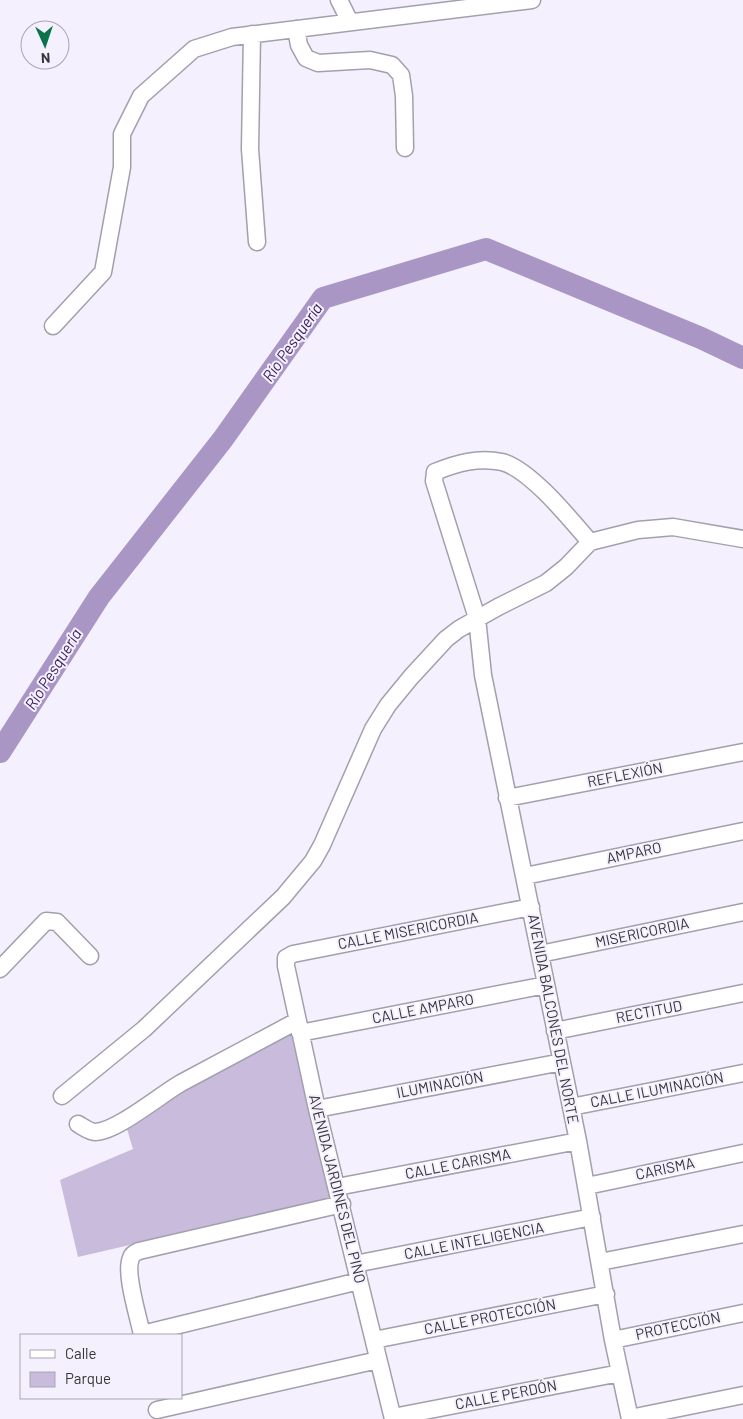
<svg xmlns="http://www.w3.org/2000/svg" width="743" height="1419" font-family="Barlow,sans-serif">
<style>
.green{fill:#c8bbdc}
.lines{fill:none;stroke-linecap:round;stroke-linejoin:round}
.river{stroke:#a996c5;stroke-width:22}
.minor-casing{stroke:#a49fac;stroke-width:19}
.minor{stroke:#fff;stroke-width:16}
.labels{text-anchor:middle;stroke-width:4;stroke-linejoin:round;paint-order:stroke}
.street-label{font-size:15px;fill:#36343a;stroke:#f5f0fe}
.water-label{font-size:16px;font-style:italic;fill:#391d57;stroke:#f5f0fe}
</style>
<rect width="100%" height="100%" fill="#f5f0fe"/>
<path class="green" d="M290,1029L332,1198L78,1257L60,1180L133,1149L127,1129L163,1097Z"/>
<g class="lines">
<path class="river" d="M0,752L99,597L223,439L323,298L486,249L701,338L743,358"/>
<g class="minor-casing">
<path id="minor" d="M339,0L350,22
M296,29L299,45L306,58L318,63L370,60L392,65L401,75L404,96L405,148
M252,34L250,149L257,242
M53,326L103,272L122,167V134L141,96L194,49L232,37L532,0
M590,542C571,520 530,469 502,462C478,457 457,463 435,472L434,481L477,618L483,675L578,1141L613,1340L630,1419
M590,542L638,530L673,527L743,539
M507,798L743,752
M525,876L743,831
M540,954L743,912
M0,969L46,921L57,922L90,956
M555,1031L743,993
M300,1033L546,985
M62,1096L144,1029L283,897L313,861L322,845L373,729L388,705L411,677L446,639L459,629L498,607L546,583L566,567L590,542
M571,1107L743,1073
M317,1109L562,1062
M78,1124C83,1127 90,1132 95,1132C116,1132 160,1095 181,1083L297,1021
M587,1186L743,1153
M337,1187L578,1141
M600,1262L743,1234
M355,1264L592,1217
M142,1334L359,1281
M142,1335C139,1318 124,1273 131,1258C132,1254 135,1253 139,1251L342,1204
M374,1340L606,1294
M613,1340L743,1313
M157,1410L378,1360
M393,1417L620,1373
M630,1418L743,1395
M393,1419L317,1109L286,966V958L293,954L531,907"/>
</g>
<use href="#minor" class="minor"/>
</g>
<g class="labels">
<g class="street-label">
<text transform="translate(625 775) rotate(-11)" y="5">REFLEXIÓN</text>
<text transform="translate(634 853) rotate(-12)" y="5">AMPARO</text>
<text transform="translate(408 931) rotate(-11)" y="5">CALLE MISERICORDIA</text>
<text transform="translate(642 933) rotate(-12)" y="5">MISERICORDIA</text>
<text transform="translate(423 1009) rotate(-11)" y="5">CALLE AMPARO</text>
<text transform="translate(649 1012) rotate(-11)" y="5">RECTITUD</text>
<text transform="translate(553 1019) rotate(79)" y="5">AVENIDA BALCONES DEL NORTE</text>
<text transform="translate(440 1085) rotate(-11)" y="5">ILUMINACIÓN</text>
<text transform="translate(657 1090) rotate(-11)" y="5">CALLE ILUMINACIÓN</text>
<text transform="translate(458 1164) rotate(-11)" y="5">CALLE CARISMA</text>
<text transform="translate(665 1169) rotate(-12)" y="5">CARISMA</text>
<text transform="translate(337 1189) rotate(76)" y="5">AVENIDA JARDINES DEL PINO</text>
<text transform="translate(474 1241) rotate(-11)" y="5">CALLE INTELIGENCIA</text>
<text transform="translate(490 1317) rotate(-11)" y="5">CALLE PROTECCIÓN</text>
<text transform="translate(678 1326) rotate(-12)" y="5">PROTECCIÓN</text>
<text transform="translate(506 1395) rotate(-11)" y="5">CALLE PERDÓN</text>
</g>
<g class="water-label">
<text transform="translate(292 342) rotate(-55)" y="6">Río Pesquería</text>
<text transform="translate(53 669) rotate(-58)" y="6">Río Pesquería</text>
</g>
</g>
<rect x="20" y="1334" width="162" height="65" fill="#f5f0fe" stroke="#a9a5b0"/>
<rect x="30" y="1350" width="25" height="8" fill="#ffffff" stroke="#a9a5b0"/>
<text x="65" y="1359" font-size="15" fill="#36343a">Calle</text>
<rect x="30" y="1372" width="25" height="15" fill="#c8bbdc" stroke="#a9a5b0"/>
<text x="65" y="1384" font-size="15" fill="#36343a">Parque</text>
<g transform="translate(45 45) rotate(177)"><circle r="24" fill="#f5f0fe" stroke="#a9a5b0"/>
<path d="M0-4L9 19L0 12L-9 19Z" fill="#0a734b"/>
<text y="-8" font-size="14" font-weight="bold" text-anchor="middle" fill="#36343a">N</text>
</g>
</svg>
